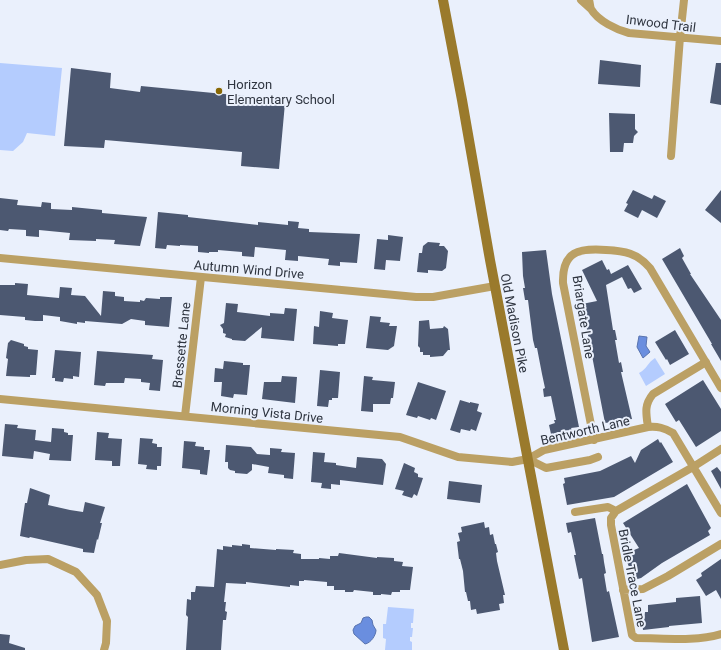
<svg xmlns="http://www.w3.org/2000/svg" width="721" height="650" font-family="Roboto,sans-serif">
<style>
.green{fill:#b4ccfe}
.water{fill:#6a8edf;stroke:#5873af}
.building{fill:#4c5871}
.lines{fill:none;stroke-linecap:round;stroke-linejoin:round}
.minor{stroke:#bba064;stroke-width:8}
.secondary{stroke:#9a7a2c;stroke-width:10}
.poi-dot{fill:#896805;stroke:#eaf0fc;stroke-width:1.5}
.labels{text-anchor:middle;stroke-width:4;stroke-linejoin:round;paint-order:stroke}
.street-label{font-size:13px;fill:#2f3540;stroke:#eaf0fc}
.poi-label{font-size:13px;fill:#2f3540;stroke:#eaf0fc;text-anchor:start}
</style>
<rect width="100%" height="100%" fill="#eaf0fc"/>
<path class="green" d="M0,63L62,68L55,136L27,133L23,142L13,151L0,150Z
M655,358L665,374L646,386L639,373C648,368 647,363 655,358Z
M388,607L414,609L413,623H411V628H413L412,637H410V641L412,642V650H385L386,639L383,638V624H386Z"/>
<path class="water" d="M639,336L647,337L646,346L650,352L643,358L637,347Z
M366,617H369L372,620L373,625L376,630C376,635 371,643 365,644L354,634L353,630L355,626L361,623L363,618Z"/>
<path class="building" d="M600,60L641,65L640,87L598,84Z
M716,63H721V105L710,103Z
M71,68L111,73L110,88L140,92L141,86L255,97V101L285,103L279,169L241,166L242,152L105,140L104,148L64,146Z
M609,113L635,114V129L638,132L634,136L633,143H624L623,152H610Z
M633,190L652,199L654,195L666,201L657,218L642,210L638,218L624,211L628,204L626,203Z
M721,190V223L705,210Z
M0,198L18,200L17,205L41,207L42,202L51,203V209L72,210V207L102,210V213L147,217L140,246L114,244L115,240L96,239V241L69,240L70,233L39,230V237L26,236V230L9,229L8,231L0,230Z
M158,212L188,215V217L258,225V222L288,225V221L299,222L298,228L309,229V232L360,234L357,263L340,262V266L328,265L329,259L298,256V261L285,260L286,250L255,247L254,257L242,256V252L218,250V252H209V253L198,252V246L180,245V246L167,245L166,249L155,248Z
M388,235L403,237L400,261L386,260L385,270L374,269L377,239L388,240Z
M428,242L440,243L439,246H444L448,251L446,268L442,271L428,270V273L417,272L419,253H422L423,246Z
M680,248L684,256L682,258L691,274H690L721,320V361L711,344H712L662,259Z
M546,250L552,294L579,427L571,428L572,430L551,434L549,425L555,423L554,420H556L551,396L544,397L543,389L545,388L542,374L537,348H535L533,340L528,300H525L523,288H525L523,276L522,252Z
M602,260L607,270L609,269L611,274L628,265L642,289L634,293L631,288L628,289L622,277L606,285L613,330H615L617,340H615L619,363L621,362L623,372H621L632,419L605,423L582,304L597,301L582,270Z
M15,283L28,284L27,295L59,298L60,287L72,288L71,295L85,296L101,316L103,291L115,292V296L124,297V301L140,302V300L144,301L146,298L160,299V297H172L169,327L145,325V321L131,319L122,324L85,321V323L77,322V324L60,321V317L43,315V321H35L25,320V317L0,315V285H15Z
M226,303L238,304L237,312L270,316V313L284,314L285,308L297,309L294,341L261,338L262,327L245,341L232,340V339L225,337L226,334L223,333V329L220,325L224,323Z
M320,311L333,313L332,318L348,320L345,344H338V346L313,344L314,326L319,327Z
M370,316L381,317L380,322L390,323L389,326H397L394,346L388,350L366,348Z
M429,320L430,329L443,328L444,326L448,329L450,350H448L443,356L430,357V355H423V352H420V348L418,346L419,321Z
M675,330L689,354L670,365L667,359L666,360L655,342Z
M11,340L24,344V346L28,347V349L38,350L36,375H30V377L6,376L8,359L6,358L8,343Z
M55,350L81,352L79,377L73,376V379L64,378L63,382L55,381V378H52Z
M97,351L153,355L152,359L163,360L160,391L149,390L150,383L141,382V379L125,378L124,383H106L105,386L94,385Z
M224,361L243,363V365H250L247,395L234,394L233,398L221,396L222,382H214L215,368L223,369Z
M320,370L340,372L338,398H332V400H329L328,407L317,406Z
M282,376L297,377L295,403L262,399L264,382H281Z
M364,376L373,377L372,380L395,382L393,398H391L390,404H373V412L361,411Z
M703,380L721,409V431L696,447L679,420L676,422L665,404Z
M418,382L446,391L436,420L431,418L430,420L418,416L417,418L406,415Z
M460,400L470,403V402L479,404L477,411L482,413L476,431L471,429L470,431L461,429L460,433L450,430Z
M5,424L18,425L17,428L36,430L35,440L51,442L52,428L64,429V432L68,433V435H73L71,461L49,460L50,454L34,451L33,459L2,456Z
M97,432L109,433L108,438L122,439L120,466H112V461L95,460Z
M140,438L153,439L152,443L157,444V447H162L161,466H157V470L146,469L147,465L138,464Z
M658,439L660,443L661,442L673,462L614,497L567,505L563,484L565,483L564,478L600,471L631,456L635,463L641,450Z
M184,441L196,442L195,446L204,447V450H210L207,475L200,474V470L182,468Z
M226,445L251,447L257,454L270,455V448L282,449L281,452L295,453L293,479L284,478V475L268,473L269,467L252,464V470L247,474L235,473V471L230,470L228,468V462H225Z
M313,452L325,453L324,462L336,463V465L356,468L357,457L382,459L386,464L383,485L340,480V485L331,484V489L321,488L322,483L311,482Z
M404,463L415,468L414,472L418,474V477L423,478L417,496L414,494L412,498L402,495L404,491L395,489Z
M717,467L721,472V489L711,471Z
M449,481L482,485L480,503L447,499Z
M687,484L711,528L708,531L710,535L662,563L641,578L634,580L624,554L639,548L623,523Z
M30,488L50,495L48,505L70,510L83,512L85,502L105,507L100,523H102L98,540L97,539L94,553L83,552V549L61,544L30,537L29,538L20,536L25,503H27Z
M595,518L602,554H603L604,562L606,573L604,574L607,592L609,591L619,637L592,642L582,578L579,579L574,555H576L571,532L568,533L566,523Z
M484,522L485,528L489,527L490,535L493,534L495,544H496L498,552L496,553L497,561L505,595H503L504,603L499,604L500,610L477,614L476,609L471,610L470,601H468L466,592H465L463,571L460,559H459L457,542L460,541L458,533L462,532L461,527Z
M242,544L250,545V548L276,550V549L294,550L293,553L301,554V559H319V558L330,559V556H338L339,553L377,558V557L394,558V561L403,562L402,566L413,567L410,590H400V592H392L391,595L381,594V595H373V592L354,590L353,592H345V590H334V586H327V582L304,580V581H299V586L290,585V587L246,582V584L226,583L224,602H226L225,611L227,612L226,620H223L221,650H186L188,617L186,615L187,599L191,600V592H195L196,586L214,587L217,549L223,550V546L232,547V545L242,546Z
M721,559V599L716,590L706,596L696,580L702,576L701,573Z
M700,596L702,623L669,626V627L643,630L642,622H644L645,612H648V605L676,602V598Z
M0,634L10,635L9,643L25,648V650H0Z"/>
<g class="lines">
<path class="minor" d="M581,0L591,9
M589,0C590,3 590,7 591,9C598,21 617,30 629,33L721,41
M671,156L680,37L684,0
M0,258L416,297H433L495,286
M0,399L400,437L458,457L512,462L528,459L544,450L648,427C658,426 664,428 673,433L721,513
M185,416L201,277
M648,427C646,413 644,405 653,394L706,362
M594,440L563,283C562,251 579,248 606,250C625,251 637,253 650,268L721,388
M721,449L693,467L616,511L611,518V525L632,635L636,638C664,638 695,642 721,634
M528,459L546,468L590,460L598,457
M575,512L608,507L616,511
M0,565L26,560L48,559L76,572L97,595L107,621L106,643L104,650
M623,590L643,589L668,576L721,544"/>
<path class="secondary" d="M443,0L462,100L490,260L564,650"/>
</g>
<circle class="poi-dot" cx="219" cy="91" r="4"/>
<g class="labels">
<g class="street-label">
<text transform="translate(661 23) rotate(7)" y="5">Inwood Trail</text>
<text transform="translate(249 269) rotate(5)" y="5">Autumn Wind Drive</text>
<text transform="translate(584 317) rotate(81)" y="5">Briargate Lane</text>
<text transform="translate(515 323) rotate(79)" y="5">Old Madison Pike</text>
<text transform="translate(181 345) rotate(-84)" y="5">Bressette Lane</text>
<text transform="translate(267 412) rotate(6)" y="5">Morning Vista Drive</text>
<text transform="translate(585 430) rotate(-13)" y="5">Bentworth Lane</text>
<text transform="translate(633 578) rotate(79)" y="5">Bridle Trace Lane</text>
</g>
<g class="poi-label">
<text x="227" y="89">Horizon<tspan x="227" dy="15">Elementary School</tspan></text>
</g>
</g>
</svg>
